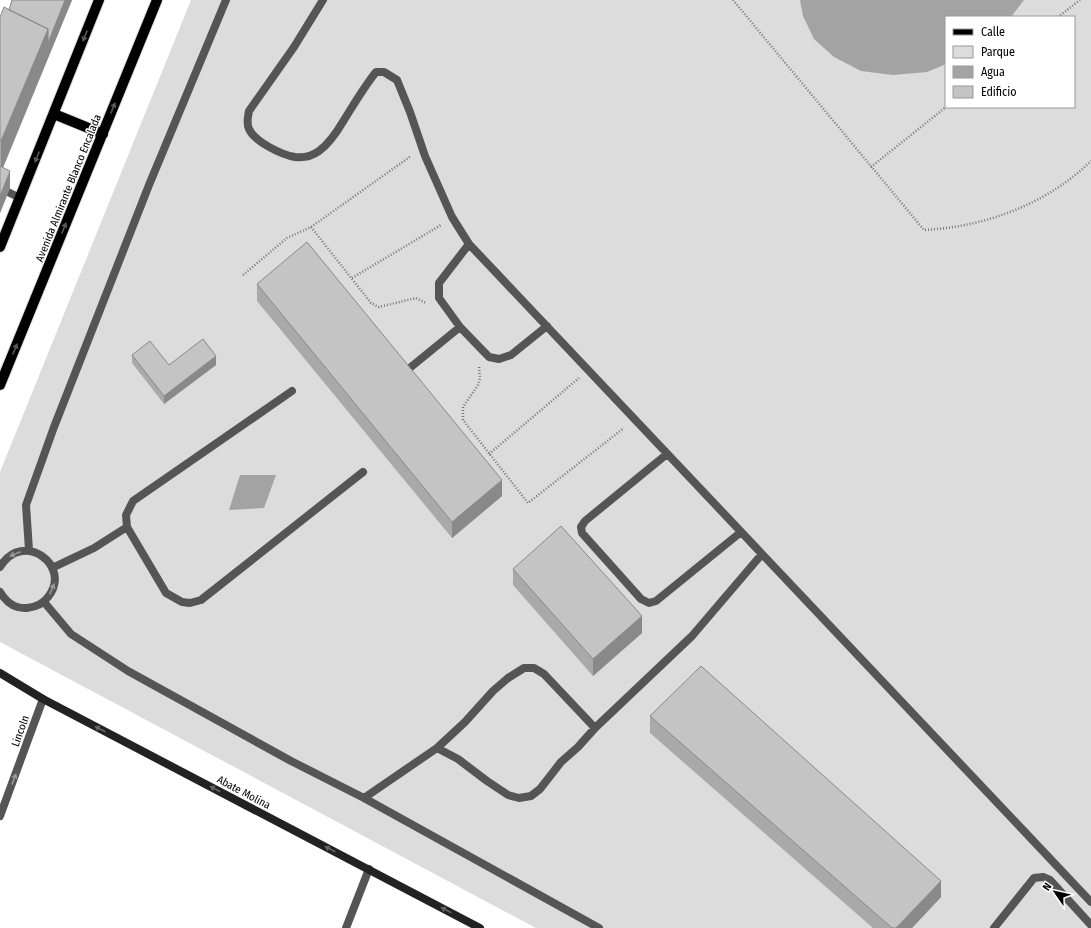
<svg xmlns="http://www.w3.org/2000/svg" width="1091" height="928" font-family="'Fira Sans Condensed',sans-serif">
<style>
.green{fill:#dcdcdc;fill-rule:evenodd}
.water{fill:#a3a3a3}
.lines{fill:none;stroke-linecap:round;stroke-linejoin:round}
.primary-casing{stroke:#dbdbdb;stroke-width:12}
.path{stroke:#777;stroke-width:2.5;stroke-dasharray:1 2;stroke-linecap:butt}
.service{stroke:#555;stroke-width:8}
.minor{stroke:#555;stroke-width:8}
.secondary{stroke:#222;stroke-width:8}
.primary{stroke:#000;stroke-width:10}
.wall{fill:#a9a9a9}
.shaded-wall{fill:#898989}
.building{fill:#c4c4c4;stroke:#898989}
.oneway{fill:#595959}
.oneway2{fill:#999}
.oneway3{fill:#646464}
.labels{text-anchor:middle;stroke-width:3;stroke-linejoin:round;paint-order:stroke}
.street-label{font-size:11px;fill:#000;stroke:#fff}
</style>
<rect width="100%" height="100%" fill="#fff"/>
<path class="green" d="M191,0H1091V928H536L0,642V472ZM946,17H1074V107H946Z"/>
<path class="water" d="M800,0H1024L1011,17H946V64L927,72L893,75L861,71L834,57L814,39L803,16Z
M240,475H276L264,508L229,510Z"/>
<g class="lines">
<g class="primary-casing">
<path id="primary" d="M54,114L103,134
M0,247L99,0
M0,385L157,0"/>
</g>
<path class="path" d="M733,0L924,230C985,227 1047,204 1091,161
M1058,17L1080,0
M871,167L946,107
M311,227L371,303L379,307L416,298L426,303
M243,275L287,238L311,227L411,156
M352,278L441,225
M479,367L480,378L478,385L463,407V420L528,503L624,428
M489,454L579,378"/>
<path class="service" d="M323,0L294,47L249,111C248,117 246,123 249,129C255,142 282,155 295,157C303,158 312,156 319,151C330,143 337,132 344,120C354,104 364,87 376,72H384L397,80L410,112L425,156L452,217L469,244L1091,902
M8,192L20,198
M469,244L439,283V298L460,327L489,357L499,359L511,355L547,326
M406,371L460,327
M292,391L133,501L126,515L127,527L166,593L182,602L190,603L201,600L363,472
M667,454L585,521L581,527L582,533L641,599L649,603L656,601L741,532
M29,550L26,505L54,427L149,185L226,0
M0,567C23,529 73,566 48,597C43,604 36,607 27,608C15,609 6,602 0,592
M52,568L94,548L127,527
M44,602L71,634L128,671L291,761L364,798L599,928
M524,668H534L544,674L595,728L578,747L561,762L540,789L531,796L519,798L508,795L487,781L458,759L437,748L465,722L493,691L508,678Z
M595,728L692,636L762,554
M364,798L437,748
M994,928L1034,878L1043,877L1050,880L1091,925"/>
<path class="minor" d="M0,816L43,699
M346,928L369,869"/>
<path class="secondary" d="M0,673L43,699L480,928"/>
<use href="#primary" class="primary"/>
</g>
<path class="wall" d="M12,0H72L3,168L10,188L0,213V17L9,10Z
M257,284L502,496L452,538L257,301Z
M132,355L169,365H216L164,404L132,363Z
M513,569L642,633L593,676L513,585Z
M650,716L941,897L912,928H873L650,733Z"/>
<path class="shaded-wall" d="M65,0H72L1,172V141L48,29Z
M10,171V188L0,213V196Z
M216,356V365L164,404V396Z
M502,480V496L452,538V522Z
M642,616V633L593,676V659Z
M941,881V897L912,928H896Z"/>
<path class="building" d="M12,0H65L48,43V29L9,10Z
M4,7L48,29L1,141L0,140V17Z
M0,166L10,171L0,196Z
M307,242L502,480L452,522L257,284Z
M203,339L216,356L164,396L132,355L150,341L169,365Z
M561,526L642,616L593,659L513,569Z
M701,666L941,881L896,928H892L650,716Z"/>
<defs><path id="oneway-solid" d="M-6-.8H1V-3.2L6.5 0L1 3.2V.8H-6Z"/></defs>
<g class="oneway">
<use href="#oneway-solid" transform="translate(85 36) rotate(112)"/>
<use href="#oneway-solid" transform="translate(113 108) rotate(-68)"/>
<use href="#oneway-solid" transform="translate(37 157) rotate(112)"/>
<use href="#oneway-solid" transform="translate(64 228) rotate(-68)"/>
<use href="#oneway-solid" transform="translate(15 349) rotate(-68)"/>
</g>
<g class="oneway2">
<use href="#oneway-solid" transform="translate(15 554) rotate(158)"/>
<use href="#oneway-solid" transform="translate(52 589) rotate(-67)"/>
<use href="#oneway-solid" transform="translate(14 779) rotate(-70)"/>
</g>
<g class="oneway3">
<use href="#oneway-solid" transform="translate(100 729) rotate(-152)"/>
<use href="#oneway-solid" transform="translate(215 789) rotate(-152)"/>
<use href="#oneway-solid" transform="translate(330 849) rotate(-152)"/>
<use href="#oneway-solid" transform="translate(446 910) rotate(-152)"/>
</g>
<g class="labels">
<g class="street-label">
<text transform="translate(68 188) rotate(-68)" y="4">Avenida Almirante Blanco Encalada</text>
<text transform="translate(20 731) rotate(-70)" y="4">Lincoln</text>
<text transform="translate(244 792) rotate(28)" y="4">Abate Molina</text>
</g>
</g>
<rect x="945" y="16" width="130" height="92" fill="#ffffff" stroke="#999999"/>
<rect x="953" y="29" width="20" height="6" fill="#000000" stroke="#999999"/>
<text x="981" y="36" font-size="12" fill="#000000">Calle</text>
<rect x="953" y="46" width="20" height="12" fill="#dcdcdc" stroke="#999999"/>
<text x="981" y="56" font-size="12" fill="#000000">Parque</text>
<rect x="953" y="66" width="20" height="12" fill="#a3a3a3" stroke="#999999"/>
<text x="981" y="76" font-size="12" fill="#000000">Agua</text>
<rect x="953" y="86" width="20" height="12" fill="#c4c4c4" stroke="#999999"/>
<text x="981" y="96" font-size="12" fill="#000000">Edificio</text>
<g transform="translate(1055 892) rotate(304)" stroke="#ffffff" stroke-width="3" paint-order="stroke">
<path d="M0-3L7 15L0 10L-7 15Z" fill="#000000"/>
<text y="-6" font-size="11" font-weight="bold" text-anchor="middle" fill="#000000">N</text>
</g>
</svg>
